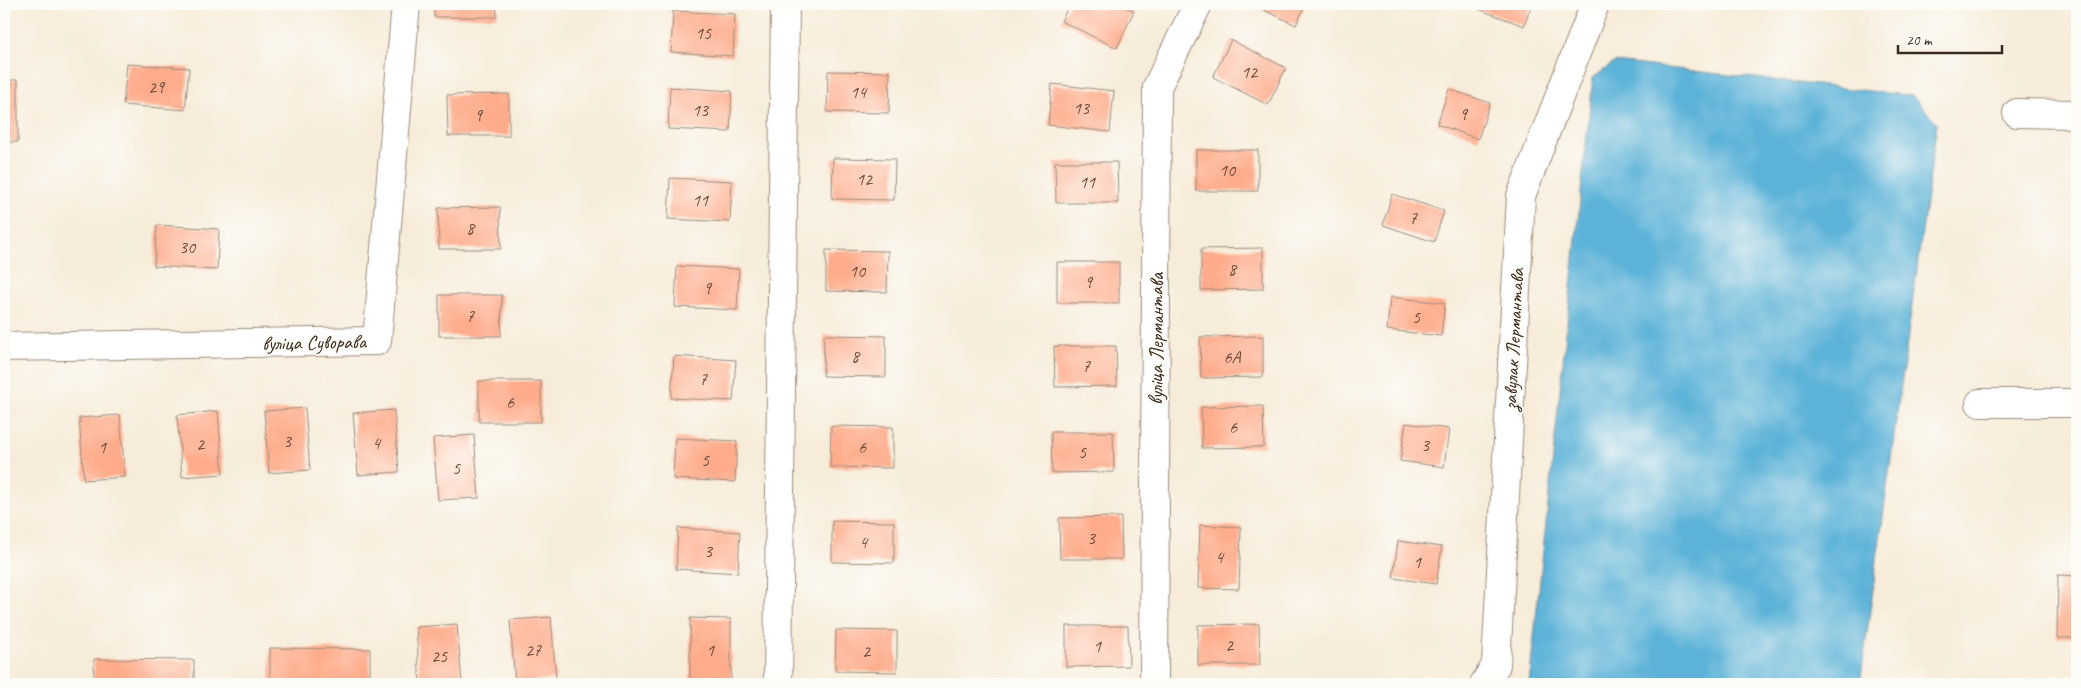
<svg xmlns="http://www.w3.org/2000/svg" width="2081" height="688" font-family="Caveat,sans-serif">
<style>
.water{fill:#5bb2d8;stroke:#4b6e7b}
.building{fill:#feac8b}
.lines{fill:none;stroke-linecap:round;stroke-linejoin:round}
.minor-casing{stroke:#998b7c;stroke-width:30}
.minor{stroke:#fff;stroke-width:28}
.labels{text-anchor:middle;stroke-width:4;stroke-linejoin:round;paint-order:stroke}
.number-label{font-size:18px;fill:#6c4a39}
.street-label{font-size:20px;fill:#3b2a1e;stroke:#fdfcf7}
</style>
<rect width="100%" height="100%" fill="#fdfcf7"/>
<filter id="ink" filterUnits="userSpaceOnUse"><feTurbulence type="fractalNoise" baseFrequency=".02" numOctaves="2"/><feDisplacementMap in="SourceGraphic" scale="10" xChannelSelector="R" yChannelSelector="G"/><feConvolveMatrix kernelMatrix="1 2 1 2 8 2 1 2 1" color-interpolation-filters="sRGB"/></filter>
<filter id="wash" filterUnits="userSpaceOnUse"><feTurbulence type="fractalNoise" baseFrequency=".0096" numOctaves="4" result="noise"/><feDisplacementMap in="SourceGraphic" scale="20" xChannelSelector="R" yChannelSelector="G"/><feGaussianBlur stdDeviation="1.12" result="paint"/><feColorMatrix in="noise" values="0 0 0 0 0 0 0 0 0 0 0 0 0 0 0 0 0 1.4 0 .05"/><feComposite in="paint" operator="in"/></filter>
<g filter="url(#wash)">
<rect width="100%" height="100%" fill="#f7ecd9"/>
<path class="water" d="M1615,62L1913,96L1937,123L1860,684H1529L1593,78Z"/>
<g id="blocks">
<path class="building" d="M434,4H496L497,17H434Z
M1070,4H1119L1134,11L1117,48L1061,21Z
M1251,4H1306L1296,25Z
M1474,4H1532L1524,26L1473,7Z
M673,11L735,14L733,56L671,52Z
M1231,40L1286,68L1268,105L1213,77Z
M127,64L189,68L185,110L123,105Z
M828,71L890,72L889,113L827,112Z
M4,80H18V142H4Z
M1052,84L1114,91L1110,132L1048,125Z
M670,87L732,91L730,132L668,129Z
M1449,89L1490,103L1478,139L1437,124Z
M509,94V136H448L447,95Z
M1196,150H1258V191H1196Z
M833,158L895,159L894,200L832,199Z
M1055,162H1117L1118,203H1056Z
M670,178L732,181L730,222L668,219Z
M1392,194L1444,211L1434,242L1383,225Z
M500,207L501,249H439L438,208Z
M157,225L219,229L217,270L154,266Z
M1263,248V289L1201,290V249Z
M826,250L888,251L887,292L826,291Z
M1057,262H1119V303H1057Z
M677,266L739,269L737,310L675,307Z
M439,295H502L501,336H439Z
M1390,297L1445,303L1441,336L1387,330Z
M824,335L886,336V377L823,376Z
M1263,336V377L1201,378L1200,337Z
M1054,346H1116L1117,386L1055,387Z
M674,356L736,360L733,401L671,398Z
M479,381H541V422H479Z
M1263,406L1264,447L1202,448L1201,407Z
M305,408L310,470L269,473L264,411Z
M394,410L399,472L358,475L353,413Z
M218,411L223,474L182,477L177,415Z
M120,415L125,477L84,480L79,418Z
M1406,423L1449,429L1444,467L1400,461Z
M831,426L893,427V468L830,467Z
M1051,432H1113L1114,472L1052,473Z
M474,435L479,498L438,500L433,438Z
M675,438L737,441L735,482L673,479Z
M1121,517L1122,559H1060L1059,518Z
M832,521L894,522V563L832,562Z
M1200,525L1241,527L1239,589L1198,588Z
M678,528L740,532L738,573L676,569Z
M1398,541L1442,547L1436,584L1393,578Z
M2058,575L2077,576V638H2057Z
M551,617L556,679L515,683L510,620Z
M690,618L731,619V681H690Z
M457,624L462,684H420L416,627Z
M1259,624L1260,665H1198V625Z
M1066,626H1128L1129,666L1066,667Z
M836,630L897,631V672L835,671Z
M270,648L370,649V684H270Z
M94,659L194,660V684H94Z"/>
</g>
</g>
<g filter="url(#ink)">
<use href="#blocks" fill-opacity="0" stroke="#998b7c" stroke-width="1"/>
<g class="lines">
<g class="minor-casing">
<path id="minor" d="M2017,113L2077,114
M4,347L377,341L406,4
M1980,403H2077
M778,684L785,4
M1154,684L1157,87L1198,4
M1484,684L1496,665L1521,196L1595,4"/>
</g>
<use href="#minor" class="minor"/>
</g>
</g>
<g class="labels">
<g class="number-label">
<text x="703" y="39">15</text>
<text x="1249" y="78">12</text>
<text x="156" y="93">29</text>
<text x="858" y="98">14</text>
<text x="1081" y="114">13</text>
<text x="700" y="116">13</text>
<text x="1463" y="120">9</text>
<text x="478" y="121">9</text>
<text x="1227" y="176">10</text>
<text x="864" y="185">12</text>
<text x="1087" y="188">11</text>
<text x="700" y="206">11</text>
<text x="1413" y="224">7</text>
<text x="470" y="234">8</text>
<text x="187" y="253">30</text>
<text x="1232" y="275">8</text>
<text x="857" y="277">10</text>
<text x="1088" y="288">9</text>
<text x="707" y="294">9</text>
<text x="470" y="322">7</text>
<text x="1416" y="323">5</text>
<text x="855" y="362">8</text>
<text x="1232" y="363">6А</text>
<text x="1086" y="372">7</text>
<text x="703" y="385">7</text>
<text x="510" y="408">6</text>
<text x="1233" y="433">6</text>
<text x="287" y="447">3</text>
<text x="376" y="449">4</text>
<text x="200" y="450">2</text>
<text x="1425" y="451">3</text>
<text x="102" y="453">1</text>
<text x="862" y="453">6</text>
<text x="1082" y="458">5</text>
<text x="705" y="466">5</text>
<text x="456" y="474">5</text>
<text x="1091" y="544">3</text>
<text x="863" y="548">4</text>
<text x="708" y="557">3</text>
<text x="1219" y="563">4</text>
<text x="1417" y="568">1</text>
<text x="1229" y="651">2</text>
<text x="1097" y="652">1</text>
<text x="533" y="656">27</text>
<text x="710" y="656">1</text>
<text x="866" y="657">2</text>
<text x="439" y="662">25</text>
</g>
<g class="street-label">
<text transform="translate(1156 339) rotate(-90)" y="7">вуліца Лермантава</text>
<text transform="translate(1513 339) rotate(-87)" y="7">завулак Лермантава</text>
<text transform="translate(314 342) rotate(-1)" y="7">вуліца Суворава</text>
</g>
</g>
<rect width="2081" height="688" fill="none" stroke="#fdfcf7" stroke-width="20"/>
<path d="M1898 45v8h104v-8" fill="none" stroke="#3b2a1e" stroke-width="2.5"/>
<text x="1906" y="45" font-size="15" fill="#3b2a1e" stroke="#fdfcf7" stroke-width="4" paint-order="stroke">20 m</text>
</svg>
